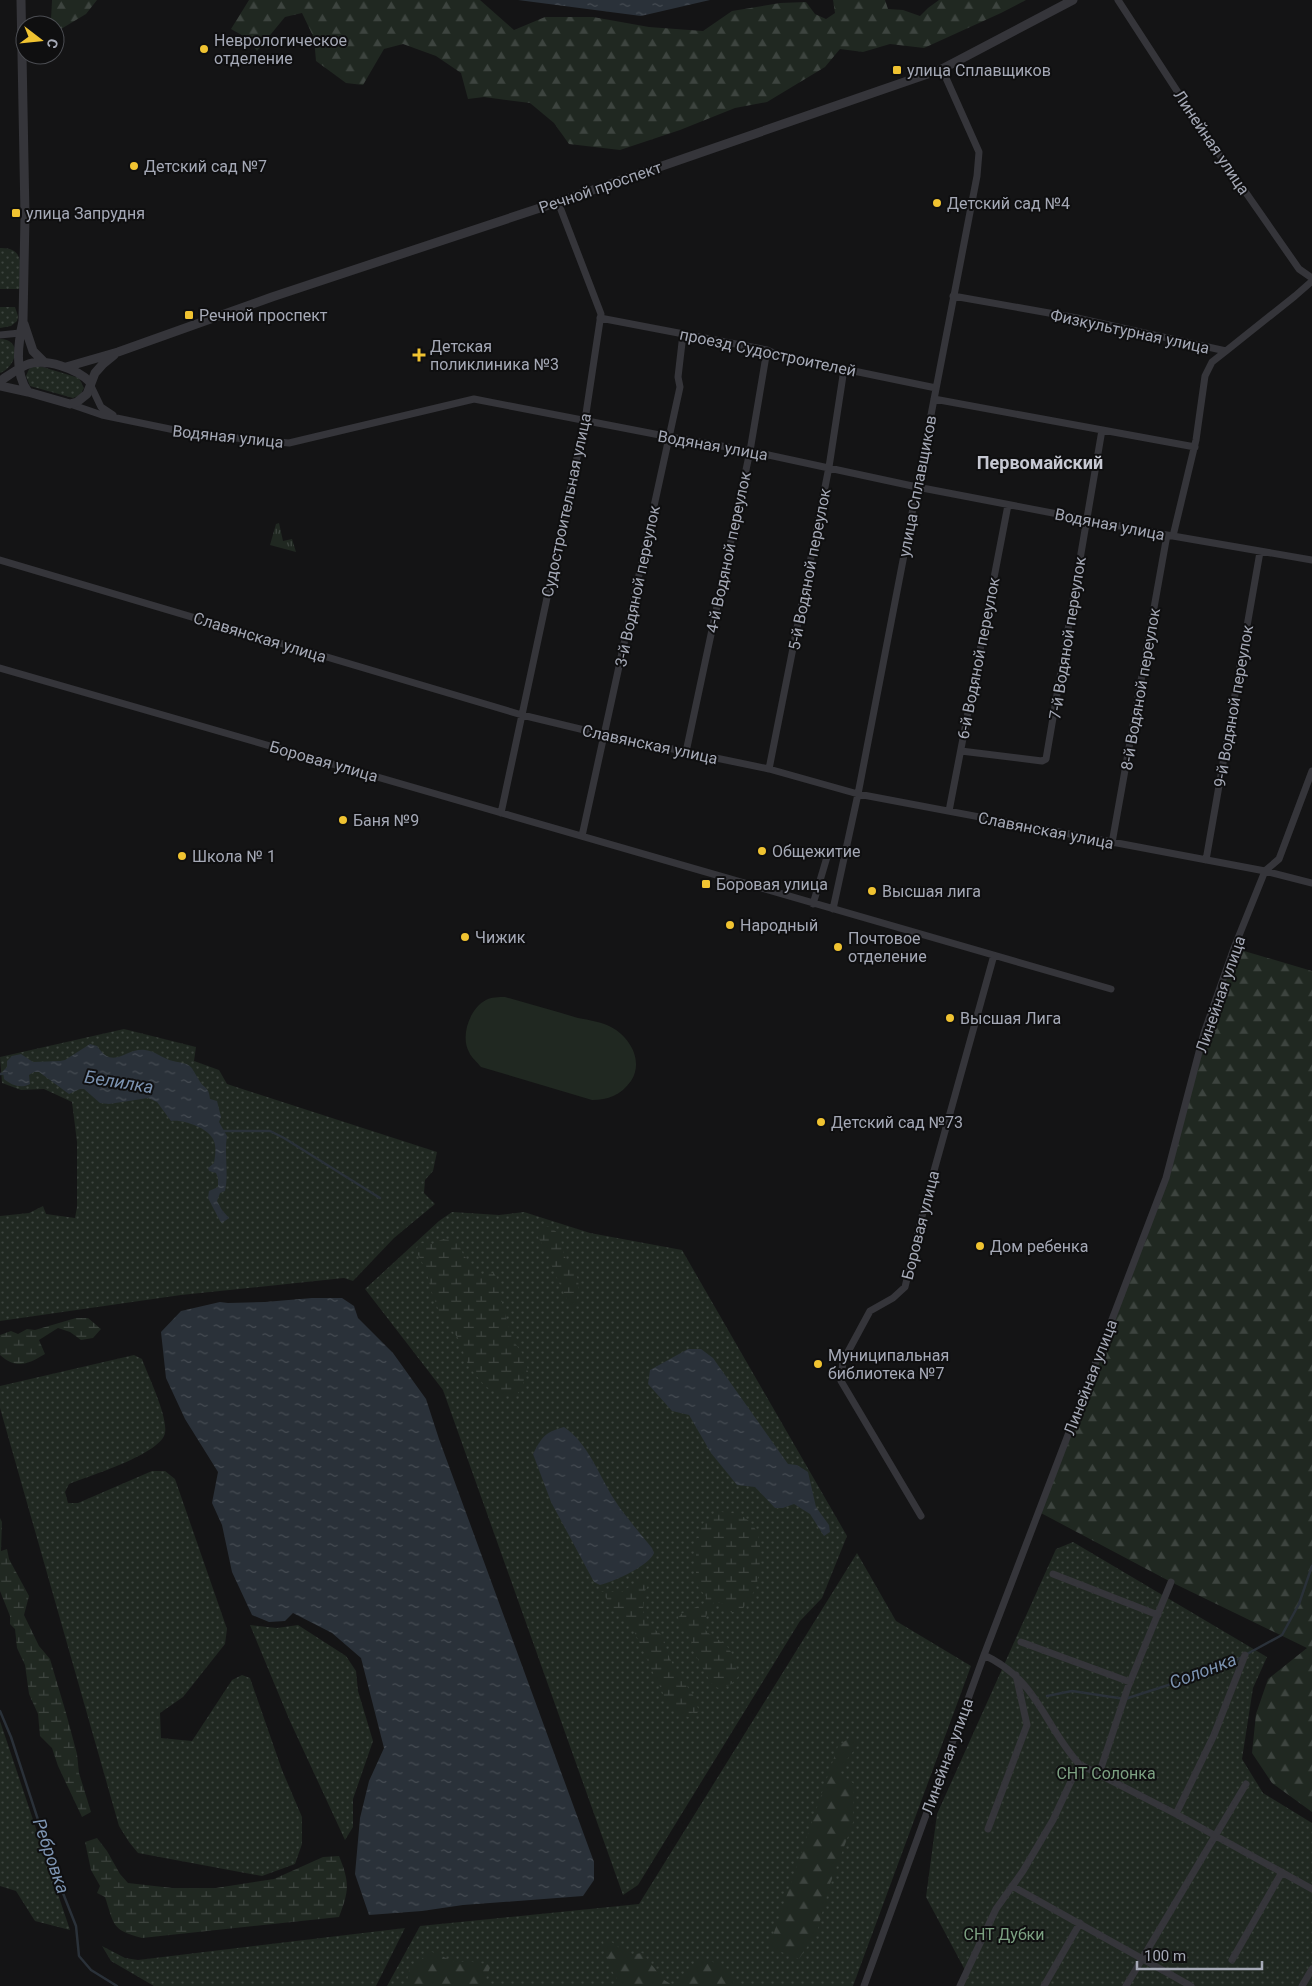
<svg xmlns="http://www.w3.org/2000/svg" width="1312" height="1986" font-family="Roboto,sans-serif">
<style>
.grass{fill:url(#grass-dots)}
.forest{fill:url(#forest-firs)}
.wetland{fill:url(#wetland-marsh)}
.park{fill:url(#park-tufts)}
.pitch{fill:#202821}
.water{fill:url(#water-ripples)}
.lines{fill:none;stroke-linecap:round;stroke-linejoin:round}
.stream{stroke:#2a3139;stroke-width:2.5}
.minor{stroke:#35353a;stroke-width:7}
.tertiary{stroke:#35353a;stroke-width:9}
.poi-dot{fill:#f0c331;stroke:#0f0f10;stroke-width:2}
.labels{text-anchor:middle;stroke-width:4;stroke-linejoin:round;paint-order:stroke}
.poi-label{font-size:16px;fill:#a5a9b6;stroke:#0f0f10;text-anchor:start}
.street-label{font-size:16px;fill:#a5a9b6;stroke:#0f0f10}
.park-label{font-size:16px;fill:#7ca182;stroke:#0f0f10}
.neighbourhood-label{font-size:18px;font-weight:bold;fill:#c6c8d2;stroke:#0f0f10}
.water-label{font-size:18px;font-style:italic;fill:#7c93b1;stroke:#0f0f10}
</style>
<defs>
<pattern id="grass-dots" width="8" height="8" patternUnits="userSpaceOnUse" patternTransform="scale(1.25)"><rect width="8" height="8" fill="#202821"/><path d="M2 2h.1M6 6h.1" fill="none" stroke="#3d443f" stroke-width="1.8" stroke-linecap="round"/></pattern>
<pattern id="forest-firs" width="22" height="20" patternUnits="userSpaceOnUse" patternTransform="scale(1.25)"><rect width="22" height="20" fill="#202821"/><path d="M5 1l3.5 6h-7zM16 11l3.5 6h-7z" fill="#3d443f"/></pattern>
<pattern id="wetland-marsh" width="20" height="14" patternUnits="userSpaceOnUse" patternTransform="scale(1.25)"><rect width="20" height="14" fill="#202821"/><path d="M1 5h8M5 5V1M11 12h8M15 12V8" fill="none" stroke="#3d443f"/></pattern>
<pattern id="park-tufts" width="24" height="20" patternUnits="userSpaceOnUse" patternTransform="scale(1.25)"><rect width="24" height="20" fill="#202821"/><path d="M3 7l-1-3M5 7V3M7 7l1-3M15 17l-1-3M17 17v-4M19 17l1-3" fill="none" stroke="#3d443f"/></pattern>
<pattern id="water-ripples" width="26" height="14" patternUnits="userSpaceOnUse" patternTransform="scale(1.25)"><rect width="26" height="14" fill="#2a3139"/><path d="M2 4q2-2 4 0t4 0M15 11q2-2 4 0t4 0" fill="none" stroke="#464c53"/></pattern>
</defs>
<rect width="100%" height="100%" fill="#141415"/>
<path class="grass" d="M0,248C27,247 20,270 20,289H0Z
M0,307H15L18,316L17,321L11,326L0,328Z
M0,339C23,339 17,367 0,373Z
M36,365L79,378L84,388L80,395L73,398L30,386L26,376L29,369Z
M124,1029L196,1047L194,1061L219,1070L227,1084L437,1152L433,1171L425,1180L424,1193L435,1204L394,1238L353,1281L344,1278L181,1295L0,1321V1216L29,1213L43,1206L46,1214L75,1218L77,1207V1142L72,1102L44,1089L21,1090L2,1083L0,1057Z
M452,1212L499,1215L524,1212L590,1233L682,1250L847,1536L822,1598L800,1621L638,1885L623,1895L443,1390L365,1289L439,1221Z
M134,1355L142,1359C148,1376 168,1416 165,1433C161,1454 89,1476 69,1484L65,1492L68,1503H78L152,1471H165L175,1479L227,1629L225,1644L183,1697L160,1713L161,1738L192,1741L232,1680L242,1675L250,1678L282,1770L302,1817V1844L295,1864L262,1876L138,1853L129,1842L119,1826L0,1408V1386Z
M1073,1542L1267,1657L1253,1688L1242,1759L1263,1793L1312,1823V1986H960L966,1972L926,1897L937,1814L1056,1549Z
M857,1553L896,1621L971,1666L853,1986H387L420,1926L639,1904Z
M250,1625L277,1628L298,1625L346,1656L356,1671L358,1691L373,1741L353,1799V1827L345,1840L289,1719Z
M0,1721L70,1930L35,1921L16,1891L0,1886Z
M405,1928L376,1986H154L111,1961L102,1946L125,1958L138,1960Z"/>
<path class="forest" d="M52,0H97L86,14L61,29L51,20Z
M249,0H480L514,30L545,17H593L649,27L703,31L732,11L780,3L806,2L815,14L826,19L835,13L833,0H885L888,9L903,10L920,16L928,8L939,0H1026L1001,13L924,48L890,44L863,52L840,49L825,67L767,102L735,108L680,130L620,150L569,144L554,123L530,103L484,97L468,99L461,73L436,56L403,44L384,49L363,85L346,83L316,61L314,38L302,13L285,17L257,51L247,38L231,29Z
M1234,948L1312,971V1812L1272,1783L1252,1753L1256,1714L1268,1679L1307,1648L1171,1582L1039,1512L1166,1178L1204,1033Z
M852,1736L859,1744L838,1771L854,1784L853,1823L830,1884L817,1932L799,1959L769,1947L838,1746Z
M609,1940L629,1955L642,1953L664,1980L674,1986L697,1961H711L730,1970L735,1986H618L619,1982L612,1971L603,1941Z
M430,1951L455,1962H473L491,1965L486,1978L487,1986H406L409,1971Z"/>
<path class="wetland" d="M542,1225C564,1231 559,1239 565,1257C567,1262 571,1265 574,1270C581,1283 580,1294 572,1307C557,1285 551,1258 537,1235Z
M443,1239L457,1241L463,1254L478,1275L494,1273L500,1284V1295L508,1325L515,1343L526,1359L528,1372L519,1393L502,1396L485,1386L469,1367L458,1338L442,1319L432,1293L426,1270L416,1251L419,1243L432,1244Z
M76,1318H88L101,1329L93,1338L81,1340L70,1332L58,1328L39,1340L45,1354C28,1364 17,1370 0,1355V1335L11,1331L18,1334L27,1329L35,1330Z
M721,1512C757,1512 764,1539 759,1569C758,1575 758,1583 755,1589C752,1597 745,1604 741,1612H728L723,1604L715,1601L708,1610L703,1627C709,1635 714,1637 722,1642C733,1649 736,1664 738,1677L730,1685L718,1688L711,1683L691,1647L692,1642L678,1618L681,1614L705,1603L706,1597L696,1584V1541L703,1523Z
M0,1518L2,1522L1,1551L7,1549L9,1559L29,1596L24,1615L39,1646L50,1659L66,1713L77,1754L79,1773L91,1812L82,1817L58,1766L52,1748L40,1736L38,1714L29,1694L25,1665L17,1648L15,1629L10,1624V1616L0,1591Z
M645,1578L649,1583L644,1593L643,1612L653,1628L664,1637L666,1650L674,1667L693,1695L699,1711L692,1718L682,1715L666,1703C663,1689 655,1678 649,1664C642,1649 636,1631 625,1619C620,1612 614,1609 606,1606L607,1599L600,1592H622L638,1581Z
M97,1838L107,1851L120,1874L128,1883L172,1888H216L274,1879L323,1857L339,1856C350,1883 349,1891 339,1917L142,1938C111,1930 114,1924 105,1897L97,1893L100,1886L91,1870L85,1842Z"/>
<path class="park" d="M279,523L283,541L292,539L296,552L270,545L276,524Z"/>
<path class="pitch" d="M505,997C529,1004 554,1011 578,1018C589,1020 602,1022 611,1027C630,1037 644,1061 631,1081C621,1095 608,1100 592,1100L481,1067C477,1062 471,1057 469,1052C460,1036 470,1008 486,1000C491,997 499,997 505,997Z"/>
<path class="water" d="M518,0H710L641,16Z
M90,1044L97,1046C114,1071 124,1048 145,1050C156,1051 163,1059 173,1061C192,1065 189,1063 199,1080C204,1089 209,1086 210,1099L217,1101L221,1117L219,1122L227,1136C224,1154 229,1173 225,1191L220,1193L217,1201L222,1210L229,1218L222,1223L220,1221L208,1198L209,1191L218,1187V1178L216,1173L209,1171L208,1168L214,1163C215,1156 217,1147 213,1139C208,1128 183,1119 171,1121L157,1102L148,1098L109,1104L100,1103L84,1089H80L69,1094L39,1072H34L29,1075L30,1084C21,1089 11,1085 4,1079L3,1071L7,1067V1061L12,1056L21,1054L33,1062L60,1061L65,1060Z
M312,1298H342L354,1306L358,1318L393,1353L426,1399L439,1439L594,1862V1880L583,1896L463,1905L422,1911L369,1915L355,1874L360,1818L369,1781L384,1748L361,1658L332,1633L293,1613L285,1621L269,1622L252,1615L232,1572L222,1525L212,1503L218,1472L185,1419L166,1378L161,1332L181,1311L220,1302L228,1303L265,1302Z
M688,1349H701L713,1358L788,1464L797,1465L808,1472L816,1507L829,1525L830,1532L824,1536L810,1514L794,1504L783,1508H775L755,1487L737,1485L711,1453L689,1415L672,1411L648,1384L650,1370Z
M564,1427C588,1443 599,1475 614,1499C625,1516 639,1532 652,1548L654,1553C649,1566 613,1582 600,1585L594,1582L551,1502L533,1454C542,1437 545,1432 564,1427Z"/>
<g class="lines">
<path class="stream" d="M0,1074L7,1073
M221,1131H270L284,1138L380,1198
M1247,1654L1282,1635L1299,1604L1312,1566
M1047,1696L1072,1691L1125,1699L1221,1668L1242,1657
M0,1711L11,1737L57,1878L76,1926L79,1956L91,1970L117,1986"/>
<path class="minor" d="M1118,0L1205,134L1299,269L1312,278
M953,296L1077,318L1226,351L1295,296L1312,281
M600,318L767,350L781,356L936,388
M0,335L20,333
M91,386L101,407L113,415
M934,399L1195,447
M70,404L102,415L194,434L289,443L474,399L670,437L750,451L917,487L1167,535L1312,560
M1173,536L1196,440L1205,376L1212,362L1226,351
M0,560L522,715L605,735L769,769L858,794L1265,871L1312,883
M0,668L1111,989
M961,751L1042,761L1046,759L1102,430
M686,752L750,451L767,350
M769,769L829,467L844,369
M949,811L1008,505
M501,813L585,420L601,314L558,202
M582,836L680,387L678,377L683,334
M1112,843L1167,535
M1206,860L1260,552
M813,904L827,857L832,851H847
M833,909L858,794L977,176L979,152L942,69
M921,1516L841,1381L843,1361L870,1311L893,1298L905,1287L927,1196L994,955
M1053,1574L1158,1615
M1021,1642L1130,1682
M984,1655C1038,1680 1043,1724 1079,1764L1176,1814L1312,1889
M1099,1774L1128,1687L1171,1582
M1176,1814L1214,1735L1245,1655
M988,1829L1027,1725L1016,1675
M1012,1886L1191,1986
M1232,1960L1282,1872
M864,1986L984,1655L1166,1178L1204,1033L1234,948L1265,871L1279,859L1312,771
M960,1986L996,1909L1023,1871L1053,1820L1079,1764
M1044,1986L1080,1923
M1126,1986L1246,1784
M1302,1986L1312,1969"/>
<path class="tertiary" d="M21,0L25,216L23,321C18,343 14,373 28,392
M24,324L33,351L45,363
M66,367L118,352L272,297L558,202L942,69L1073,0
M0,381C8,376 17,369 26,365C45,357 78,369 91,383
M0,386L28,392L70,404L77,402L87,394L95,373L103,364L114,355"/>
</g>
<g class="poi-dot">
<circle cx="204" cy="49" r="5"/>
<rect x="892" y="65" width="10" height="10" rx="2.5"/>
<circle cx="134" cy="166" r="5"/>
<circle cx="937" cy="203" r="5"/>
<rect x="11" y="208" width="10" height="10" rx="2.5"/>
<rect x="184" y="310" width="10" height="10" rx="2.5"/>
<path d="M416.5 347.5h5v5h5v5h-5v5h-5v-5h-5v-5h5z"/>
<circle cx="343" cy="820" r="5"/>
<circle cx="762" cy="851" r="5"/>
<circle cx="182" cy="856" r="5"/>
<rect x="701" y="879" width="10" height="10" rx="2.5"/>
<circle cx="872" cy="891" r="5"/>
<circle cx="730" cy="925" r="5"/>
<circle cx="465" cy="937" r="5"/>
<circle cx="838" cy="947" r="5"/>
<circle cx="950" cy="1018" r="5"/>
<circle cx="821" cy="1122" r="5"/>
<circle cx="980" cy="1246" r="5"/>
<circle cx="818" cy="1364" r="5"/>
</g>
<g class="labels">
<g class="poi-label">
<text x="214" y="46">Неврологическое<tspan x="214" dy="18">отделение</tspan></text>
<text x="907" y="76">улица Сплавщиков</text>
<text x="144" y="172">Детский сад №7</text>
<text x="947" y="209">Детский сад №4</text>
<text x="26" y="219">улица Запрудня</text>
<text x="199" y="321">Речной проспект</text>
<text x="430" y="352">Детская<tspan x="430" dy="18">поликлиника №3</tspan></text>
<text x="353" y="826">Баня №9</text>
<text x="772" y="857">Общежитие</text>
<text x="192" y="862">Школа № 1</text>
<text x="716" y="890">Боровая улица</text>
<text x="882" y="897">Высшая лига</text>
<text x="740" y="931">Народный</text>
<text x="475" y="943">Чижик</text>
<text x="848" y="944">Почтовое<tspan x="848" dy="18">отделение</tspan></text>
<text x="960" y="1024">Высшая Лига</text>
<text x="831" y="1128">Детский сад №73</text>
<text x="990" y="1252">Дом ребенка</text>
<text x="828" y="1361">Муниципальная<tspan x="828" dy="18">библиотека №7</tspan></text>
</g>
<g class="street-label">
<text transform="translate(1212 142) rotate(56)" y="6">Линейная улица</text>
<text transform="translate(600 187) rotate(-19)" y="6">Речной проспект</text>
<text transform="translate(1130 331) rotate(12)" y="6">Физкультурная улица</text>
<text transform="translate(768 352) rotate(12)" y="6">проезд Судостроителей</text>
<text transform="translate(228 436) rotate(6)" y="6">Водяная улица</text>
<text transform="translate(713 445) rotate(10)" y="6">Водяная улица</text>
<text transform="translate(917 486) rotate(-79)" y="6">улица Сплавщиков</text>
<text transform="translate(566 505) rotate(-78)" y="6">Судостроительная улица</text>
<text transform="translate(1110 524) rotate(11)" y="6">Водяная улица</text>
<text transform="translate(728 552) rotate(-78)" y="6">4-й Водяной переулок</text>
<text transform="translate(809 569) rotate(-79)" y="6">5-й Водяной переулок</text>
<text transform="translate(637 586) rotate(-78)" y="6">3-й Водяной переулок</text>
<text transform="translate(260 637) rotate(17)" y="6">Славянская улица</text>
<text transform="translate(1067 638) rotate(-81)" y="6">7-й Водяной переулок</text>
<text transform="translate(978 658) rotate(-79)" y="6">6-й Водяной переулок</text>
<text transform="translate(1140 689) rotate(-80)" y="6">8-й Водяной переулок</text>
<text transform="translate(1233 706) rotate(-80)" y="6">9-й Водяной переулок</text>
<text transform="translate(650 744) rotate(12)" y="6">Славянская улица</text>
<text transform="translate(324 761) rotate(16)" y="6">Боровая улица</text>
<text transform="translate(1046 830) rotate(11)" y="6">Славянская улица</text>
<text transform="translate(1220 994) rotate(-71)" y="6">Линейная улица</text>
<text transform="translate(920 1225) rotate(-76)" y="6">Боровая улица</text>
<text transform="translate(1090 1377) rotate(-69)" y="6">Линейная улица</text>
<text transform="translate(947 1756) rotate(-70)" y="6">Линейная улица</text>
</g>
<g class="park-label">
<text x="1106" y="1779">СНТ Солонка</text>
<text x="1004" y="1940">СНТ Дубки</text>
</g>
<g class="neighbourhood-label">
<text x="1040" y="469">Первомайский</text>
</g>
<g class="water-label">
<text transform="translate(119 1082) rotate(9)" y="6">Белилка</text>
<text transform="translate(1203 1671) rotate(-21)" y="6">Солонка</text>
<text transform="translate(51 1856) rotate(71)" y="6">Ребровка</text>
</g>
</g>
<g transform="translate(40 40) rotate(106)"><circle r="24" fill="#0f0f10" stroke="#4b4d52"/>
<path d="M0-4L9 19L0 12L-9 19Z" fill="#f0c331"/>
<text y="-8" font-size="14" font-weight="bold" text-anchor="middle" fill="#a5a9b6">С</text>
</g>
<path d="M1137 1961v8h125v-8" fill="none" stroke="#a5a9b6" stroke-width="2.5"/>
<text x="1144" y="1961" font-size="15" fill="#a5a9b6" stroke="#0f0f10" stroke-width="4" paint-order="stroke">100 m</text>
</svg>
